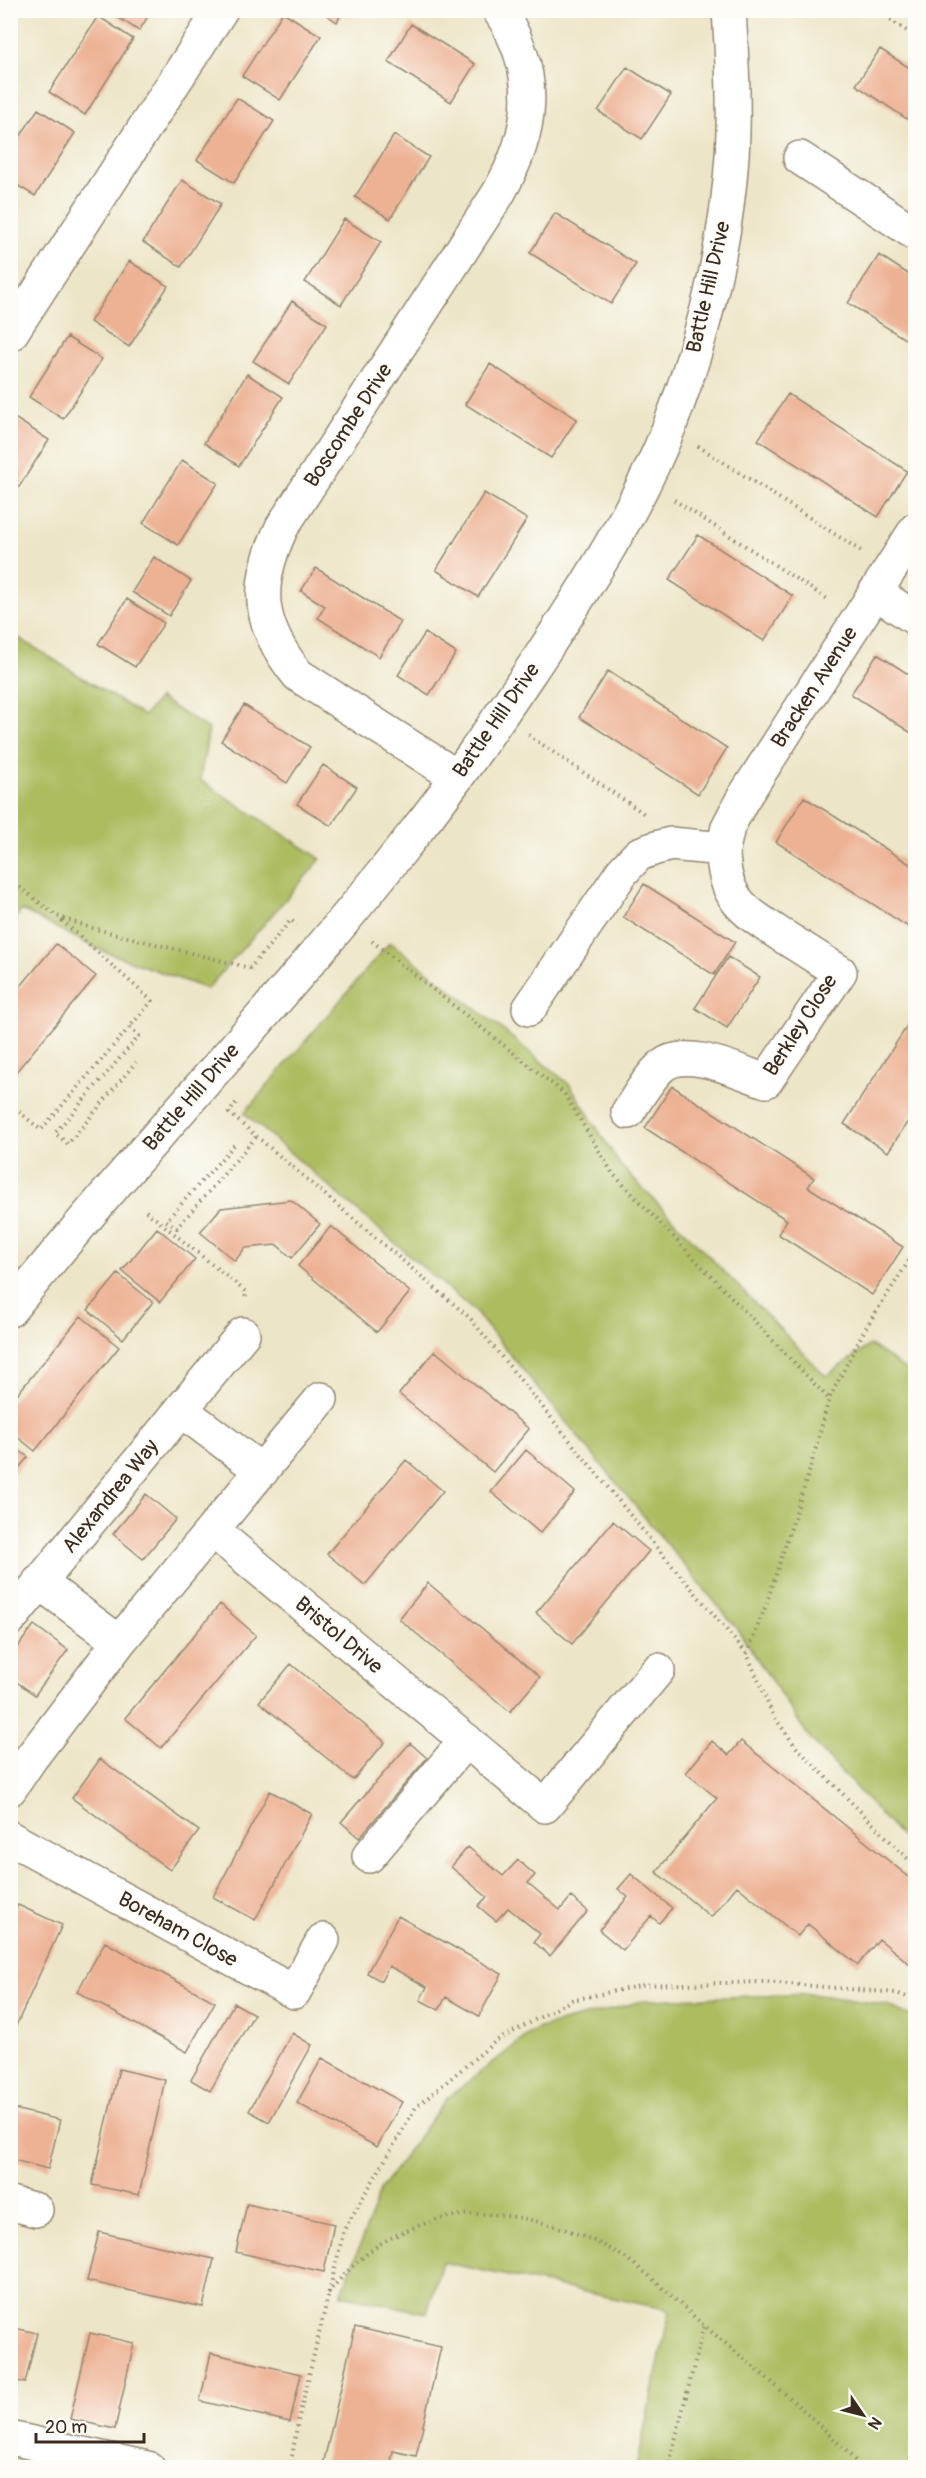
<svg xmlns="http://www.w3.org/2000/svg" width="926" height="2478" font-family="Pangolin,sans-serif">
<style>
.green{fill:#acbc5f;stroke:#74733e;stroke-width:1.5}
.building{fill:#edb193}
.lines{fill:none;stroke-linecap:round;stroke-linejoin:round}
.minor-casing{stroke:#948872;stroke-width:36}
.path{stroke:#948872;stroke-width:4;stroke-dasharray:1.5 4.5;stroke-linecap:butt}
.minor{stroke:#fff;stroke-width:33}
.labels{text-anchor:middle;stroke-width:5;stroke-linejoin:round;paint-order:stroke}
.street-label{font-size:21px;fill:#3b2a1e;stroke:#fdfcf7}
</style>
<rect width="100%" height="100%" fill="#fdfcf7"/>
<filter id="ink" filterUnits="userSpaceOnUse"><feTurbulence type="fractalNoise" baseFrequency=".0167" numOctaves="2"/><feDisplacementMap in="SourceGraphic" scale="12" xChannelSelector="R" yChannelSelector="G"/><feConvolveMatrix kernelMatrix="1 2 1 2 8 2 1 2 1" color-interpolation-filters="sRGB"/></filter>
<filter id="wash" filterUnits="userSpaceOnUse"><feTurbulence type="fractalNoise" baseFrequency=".008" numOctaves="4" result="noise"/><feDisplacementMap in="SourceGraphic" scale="24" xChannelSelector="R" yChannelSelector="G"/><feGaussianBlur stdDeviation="1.35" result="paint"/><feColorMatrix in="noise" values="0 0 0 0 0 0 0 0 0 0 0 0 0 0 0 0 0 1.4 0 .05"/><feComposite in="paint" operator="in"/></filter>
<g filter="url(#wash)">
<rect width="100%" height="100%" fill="#ede5c7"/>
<path class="green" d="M11,633L144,716L159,698L209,729L200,780L321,859L207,989L95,948L22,910L11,923Z
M390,942L493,1022L570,1085L620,1165L826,1376L870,1345L915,1376V1852L809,1737L737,1629L475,1312L244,1113Z
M812,1994L887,2005L915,2018V2467H636L670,2310L442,2262L427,2313L341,2295L381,2188L446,2099L536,2029L646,2000Z"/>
<g id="blocks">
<path class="building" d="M107,10H152L139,31Z
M319,10H344L337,22Z
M283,12L321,36L280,100L242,76Z
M98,16L133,39L85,115L49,92Z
M411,24L475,64L451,102L388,62Z
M880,49L916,72V125L856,85Z
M627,67L671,95L642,139L598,111Z
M237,98L274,121L234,183L197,160Z
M38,109L75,133L35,196L10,181V152Z
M394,135L429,157L390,219L355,197Z
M182,180L221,204L181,267L143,242Z
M555,213L636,264L611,304L530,253Z
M344,219L381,242L341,305L305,282Z
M879,255L916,279V346L848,303Z
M129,261L168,286L129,347L90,322Z
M292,301L327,324L289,384L253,361Z
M67,337L102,359L63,419L29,397Z
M490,364L577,419L551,458L465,404Z
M247,374L283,397L239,466L204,443Z
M788,394L907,471L878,517L758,440Z
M13,417L49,440L10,501V421Z
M182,460L218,483L178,545L143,523Z
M484,493L527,519L478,597L436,570Z
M698,535L793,596L764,641L669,580Z
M154,557L191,581L169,616L132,592Z
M316,568L401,622L379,657L318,618L325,606L301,591Z
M127,599L164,623L135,667L98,644Z
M425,633L456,653L429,695L398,675Z
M877,654L916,679V736L851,694Z
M608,671L727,748L698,794L579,717Z
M244,705L310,747L287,783L221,741Z
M323,765L357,787L331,826L297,804Z
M804,797L916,868V932L776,842Z
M644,884L735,942L714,975L623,917Z
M56,944L96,976L10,1079V999Z
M728,957L760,977L727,1028L695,1008Z
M916,1012V1109L888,1152L844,1124Z
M672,1086L814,1178L808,1187L903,1247L872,1295L778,1234L787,1220L645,1128Z
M291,1200L320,1224L292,1258L277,1245L245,1248L235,1261L200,1232L221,1208Z
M331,1226L410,1292L377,1332L298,1266Z
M157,1228L195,1259L160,1302L122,1271Z
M118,1274L153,1302L123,1339L88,1310Z
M81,1316L119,1347L35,1451L10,1431V1403Z
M435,1351L529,1429L493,1472L399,1394Z
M10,1443L28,1457L10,1479Z
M526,1450L575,1492L540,1533L491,1492Z
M406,1460L443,1491L365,1585L327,1554Z
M146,1494L176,1519L143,1559L113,1534Z
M613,1521L649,1551L572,1644L536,1613Z
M428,1583L540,1677L510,1712L399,1619Z
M220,1604L256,1635L161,1748L125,1718Z
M34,1625L68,1650L35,1695L10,1677V1657Z
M291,1664L385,1742L353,1780L259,1702Z
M712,1741L729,1755L741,1741L915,1882L911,1887L916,1891V1969L879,1939L858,1965L808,1924L798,1936L737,1886L711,1917L656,1872L717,1798L686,1773Z
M410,1743L427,1758L359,1838L341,1822Z
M100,1759L199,1831L170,1870L72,1798Z
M270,1791L312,1814L255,1920L213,1897Z
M468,1847L503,1876L518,1860L535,1875L528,1883L560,1910L571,1897L588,1911L550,1956L534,1942L540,1934L508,1908L496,1921L478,1906L487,1897L451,1867Z
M631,1874L672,1908L659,1923L651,1916L623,1950L599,1930L628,1897L618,1889Z
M18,1905L62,1925L10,2039V1921Z
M398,1916L502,1974L479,2016L446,1997L439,2010L420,2000L427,1987L389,1966L381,1981L367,1973Z
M105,1942L215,2002L187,2052L77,1992Z
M234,2003L254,2014L210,2091L191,2080Z
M292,2033L312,2045L269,2122L249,2111Z
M322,2058L402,2102L377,2147L297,2103Z
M119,2069L165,2080L139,2195L92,2185Z
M10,2108L60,2120L48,2169L10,2159Z
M247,2204L334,2224L324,2272L236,2252Z
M99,2232L214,2259L203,2307L87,2281Z
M10,2327L37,2333L25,2383L10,2379Z
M355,2327L441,2347L416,2456L393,2451L390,2468H335L323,2465Z
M90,2333L134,2343L115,2429L70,2419Z
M211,2353L301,2374L290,2422L200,2401Z"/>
</g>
</g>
<g filter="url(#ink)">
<use href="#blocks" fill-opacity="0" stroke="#948872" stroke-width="1.5"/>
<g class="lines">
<g class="minor-casing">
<path id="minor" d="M800,158L916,234
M10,335L221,10
M875,592L916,619
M457,777L298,675C257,624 254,586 282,527L498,194C534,132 541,73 499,10
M723,849L728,827L742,800L916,529
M529,1009L622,872L639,854L656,848L671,844L723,849C723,899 743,910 781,935C801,947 820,960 840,972L766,1081C739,1072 687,1046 662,1066C649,1077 638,1097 628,1112
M10,1310C140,1148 285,999 413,835C458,779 498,719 538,660C586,587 638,507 670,425C702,341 726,247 732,156C735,108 732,59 729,10
M181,1410L262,1471
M212,1530L545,1806L658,1670
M39,1582L119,1642
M10,1619L243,1334
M10,1789L31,1758L119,1642L321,1399
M10,1838L294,1992L323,1940
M369,1856L466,1740
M10,2203L36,2210
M10,2438L148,2468"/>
</g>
<path class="path" d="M875,10L916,37
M698,446L861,551
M674,500L829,600
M528,735L646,815
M10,880L57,916L88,927L250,968L291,920L297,925
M372,941L564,1093L613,1174L829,1399
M130,1027L139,1036L55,1133L68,1144L136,1062
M236,1103L229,1113L470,1318L658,1549L747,1654L773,1715L796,1747L916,1867
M10,1104L41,1130L152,1001L60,919
M234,1145L166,1221L177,1228L257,1136
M146,1211L246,1292L245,1300
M747,1654L767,1602L810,1469L829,1399L865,1329L916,1250
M328,2293C342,2276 369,2248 389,2239C406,2230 426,2222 444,2218C498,2204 586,2229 631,2262C660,2283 685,2310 713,2333C765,2376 816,2418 862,2468
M290,2468L298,2421L344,2230L416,2107L496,2041L572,2000L644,1985L765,1982L897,1993L916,2001
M668,2468L704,2326"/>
<use href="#minor" class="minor"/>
</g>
</g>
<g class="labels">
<g class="street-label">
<text transform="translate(708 287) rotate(-77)" y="7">Battle Hill Drive</text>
<text transform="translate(348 425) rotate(-57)" y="7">Boscombe Drive</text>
<text transform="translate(814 687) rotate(-57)" y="7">Bracken Avenue</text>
<text transform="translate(496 720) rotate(-55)" y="7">Battle Hill Drive</text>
<text transform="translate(800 1025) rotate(-57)" y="7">Berkley Close</text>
<text transform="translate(191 1097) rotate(-49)" y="7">Battle Hill Drive</text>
<text transform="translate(110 1496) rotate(-51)" y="7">Alexandrea Way</text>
<text transform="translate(339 1635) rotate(40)" y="7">Bristol Drive</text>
<text transform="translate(178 1929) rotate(29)" y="7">Boreham Close</text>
</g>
</g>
<rect width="926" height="2478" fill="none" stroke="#fdfcf7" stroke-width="36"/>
<g transform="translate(863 2415) rotate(125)" stroke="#fdfcf7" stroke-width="4.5" paint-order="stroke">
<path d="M0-4.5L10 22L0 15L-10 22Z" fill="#3b2a1e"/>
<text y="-9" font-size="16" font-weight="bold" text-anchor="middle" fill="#3b2a1e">N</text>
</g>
<path d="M36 2433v9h108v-9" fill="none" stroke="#3b2a1e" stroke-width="3"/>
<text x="45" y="2433" font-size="18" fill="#3b2a1e" stroke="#fdfcf7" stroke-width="4.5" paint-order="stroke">20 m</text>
</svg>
